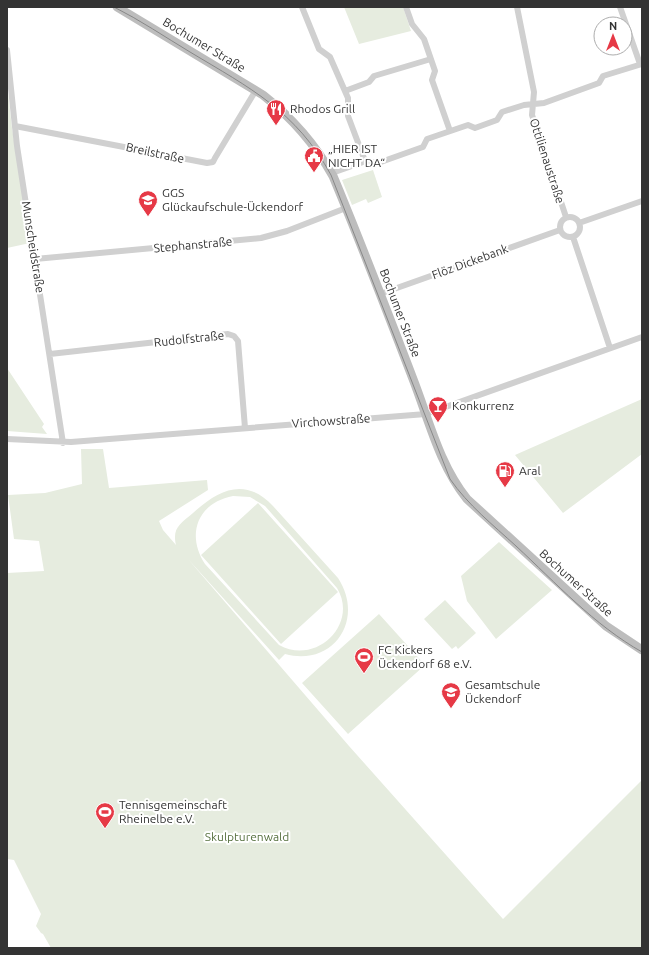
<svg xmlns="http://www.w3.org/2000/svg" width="649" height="955" font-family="Ubuntu,sans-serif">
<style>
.green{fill:#e6ecdf;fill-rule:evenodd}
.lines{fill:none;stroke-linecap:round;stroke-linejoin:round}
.minor{stroke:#d0d0d0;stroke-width:6}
.secondary{stroke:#bdbdbd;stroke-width:9}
.tram{stroke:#888;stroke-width:1}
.labels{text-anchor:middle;stroke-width:4;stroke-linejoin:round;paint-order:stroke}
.street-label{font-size:12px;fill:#333;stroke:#fff}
.poi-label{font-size:12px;fill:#333;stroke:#fff;text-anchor:start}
.park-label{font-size:12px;fill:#56703f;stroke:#fff}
</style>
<rect width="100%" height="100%" fill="#fff"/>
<path class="green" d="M344,7H403L411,31L359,44Z
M7,84L12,128L30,243L7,248Z
M373,170L382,197L368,203L366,199L352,205L342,180Z
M7,368L44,424L42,427L47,434L7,431Z
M642,399V454L563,513L515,455Z
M81,449H103L109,488L207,480L208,490L159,521L163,530L176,545C172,528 180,524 193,513C218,490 245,476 273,506L338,578C365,619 334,667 285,654L279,660L188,559L349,746L503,919L642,780V948H51L43,934L41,933L36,926L41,914L14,860L7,859V573L44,571L39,541L14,539L8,495L45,493L82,484ZM233,496L250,497L265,506L337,588C359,624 316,666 279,645L205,564C186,535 197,503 233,496Z
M258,503L338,592L281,644L201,555Z
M499,542L552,590L496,639L467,601L461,576Z
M445,600L476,633L458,649L456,646L452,649L424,619Z
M379,614L425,665L348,734L302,683Z"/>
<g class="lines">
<path class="minor" d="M302,7L319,49L330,57L348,98V116L365,161
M406,7L412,24L424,39L435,71L432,80L450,131
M517,7L534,92L532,115L566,217
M620,7L640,64
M7,50L17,146L63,443
M345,91L369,82L374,76L431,59
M15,126L207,163L213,162L215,158L256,90
M332,173L366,161L378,163L423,147L427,139L468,125L475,128L497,120L502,112L524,105L544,103L599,83L603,76L642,64
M560 227a10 10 0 1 1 20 0a10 10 0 1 1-20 0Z
M579,223L642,201
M573,237L610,348
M35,259L261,238L287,231L346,208
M380,294L560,230
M50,354L228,334L234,336L238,341L245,428
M7,439L71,442L426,414L642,337"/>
<path class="secondary" d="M117,7L263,95C291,117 315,144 333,176C361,243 387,311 413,379C429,420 439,464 467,499L606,626L642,650"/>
<path class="tram" d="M114,7C140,20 165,37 190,52C250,88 296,111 331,175L450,479C468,505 493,525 516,546C556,583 594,625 642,652"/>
</g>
<defs>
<g id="restaurant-pin" transform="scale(1)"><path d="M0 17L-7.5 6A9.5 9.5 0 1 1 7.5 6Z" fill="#e63946" stroke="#fff"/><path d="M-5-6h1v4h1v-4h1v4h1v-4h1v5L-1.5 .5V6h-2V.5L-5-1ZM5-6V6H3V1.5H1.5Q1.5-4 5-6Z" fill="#fff"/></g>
<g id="civic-pin" transform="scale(1)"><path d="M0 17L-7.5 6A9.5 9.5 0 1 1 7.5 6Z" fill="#e63946" stroke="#fff"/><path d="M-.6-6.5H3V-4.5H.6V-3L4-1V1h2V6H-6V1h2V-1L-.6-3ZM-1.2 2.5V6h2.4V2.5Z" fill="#fff"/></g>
<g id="school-pin" transform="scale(1)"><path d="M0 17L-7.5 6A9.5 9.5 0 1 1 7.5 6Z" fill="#e63946" stroke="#fff"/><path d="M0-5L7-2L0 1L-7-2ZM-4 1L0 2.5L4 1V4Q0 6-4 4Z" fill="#fff"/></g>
<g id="bar-pin" transform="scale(1)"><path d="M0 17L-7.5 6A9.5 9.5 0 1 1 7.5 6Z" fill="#e63946" stroke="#fff"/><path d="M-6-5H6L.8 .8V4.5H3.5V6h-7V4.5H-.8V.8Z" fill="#fff"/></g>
<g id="fuel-pin" transform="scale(1)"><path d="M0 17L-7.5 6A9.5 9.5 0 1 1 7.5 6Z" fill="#e63946" stroke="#fff"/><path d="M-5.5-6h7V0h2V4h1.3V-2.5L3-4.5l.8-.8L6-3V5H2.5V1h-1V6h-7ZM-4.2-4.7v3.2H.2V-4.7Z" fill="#fff"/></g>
<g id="stadium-pin" transform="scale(1)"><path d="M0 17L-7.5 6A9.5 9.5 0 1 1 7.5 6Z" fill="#e63946" stroke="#fff"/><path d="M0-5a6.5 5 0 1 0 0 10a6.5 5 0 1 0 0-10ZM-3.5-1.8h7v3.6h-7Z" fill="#fff"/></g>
</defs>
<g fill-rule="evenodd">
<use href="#restaurant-pin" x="276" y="109"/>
<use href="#civic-pin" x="314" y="156"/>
<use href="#school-pin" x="148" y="200"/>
<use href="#bar-pin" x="438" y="406"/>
<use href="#fuel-pin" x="505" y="471"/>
<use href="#stadium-pin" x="364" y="657"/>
<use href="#school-pin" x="451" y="692"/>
<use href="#stadium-pin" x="105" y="812"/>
</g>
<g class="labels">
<g class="street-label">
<text transform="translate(204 45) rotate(31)" y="4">Bochumer Straße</text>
<text transform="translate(155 153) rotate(12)" y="4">Breilstraße</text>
<text transform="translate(547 161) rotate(72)" y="4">Ottilienaustraße</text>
<text transform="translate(193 245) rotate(-5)" y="4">Stephanstraße</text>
<text transform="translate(33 247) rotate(81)" y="4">Munscheidstraße</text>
<text transform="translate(470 262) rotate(-20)" y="4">Flöz Dickebank</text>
<text transform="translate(400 313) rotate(69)" y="4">Bochumer Straße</text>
<text transform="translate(189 339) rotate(-6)" y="4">Rudolfstraße</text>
<text transform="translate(331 421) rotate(-4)" y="4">Virchowstraße</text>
<text transform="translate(576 583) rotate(42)" y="4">Bochumer Straße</text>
</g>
<g class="poi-label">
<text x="290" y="113">Rhodos Grill</text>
<text x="328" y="153">„HIER IST<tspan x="328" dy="14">NICHT DA“</tspan></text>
<text x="162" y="197">GGS<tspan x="162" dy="14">Glückaufschule-Ückendorf</tspan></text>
<text x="452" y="410">Konkurrenz</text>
<text x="519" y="475">Aral</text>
<text x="378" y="654">FC Kickers<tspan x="378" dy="14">Ückendorf 68 e.V.</tspan></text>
<text x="465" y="689">Gesamtschule<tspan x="465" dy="14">Ückendorf</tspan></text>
<text x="119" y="809">Tennisgemeinschaft<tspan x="119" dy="14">Rheinelbe e.V.</tspan></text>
</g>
<g class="park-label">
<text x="247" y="841">Skulpturenwald</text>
</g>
</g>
<rect width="649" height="955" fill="none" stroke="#333333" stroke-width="16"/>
<g transform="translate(613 36)"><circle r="19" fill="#ffffff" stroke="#adadad"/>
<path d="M0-3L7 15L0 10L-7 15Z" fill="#e63946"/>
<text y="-6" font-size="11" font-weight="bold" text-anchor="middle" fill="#333333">N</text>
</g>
</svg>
